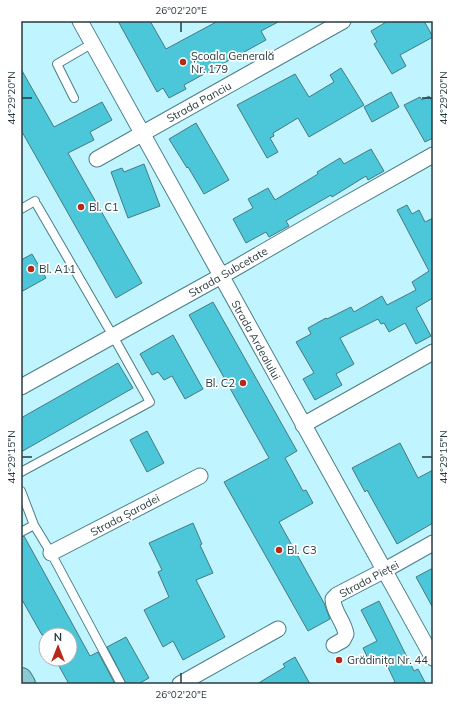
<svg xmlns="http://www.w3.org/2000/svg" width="454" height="705" font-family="Mulish,sans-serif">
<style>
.building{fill:#4cc6d9;stroke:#477982}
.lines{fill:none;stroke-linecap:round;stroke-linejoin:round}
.lane-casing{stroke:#4b7d86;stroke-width:10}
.street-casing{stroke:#4b7d86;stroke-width:17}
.primary-casing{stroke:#39818e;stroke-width:24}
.lane{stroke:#fff;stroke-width:8}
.street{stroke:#fff;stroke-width:15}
.primary{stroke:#8ecad4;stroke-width:22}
.ticks{fill:none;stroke:#263b3f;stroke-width:1.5}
.poi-dot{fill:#b6291a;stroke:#fff;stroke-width:1.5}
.labels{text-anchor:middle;stroke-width:3.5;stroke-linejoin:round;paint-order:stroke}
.poi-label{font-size:11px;fill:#263b3f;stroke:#fff;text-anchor:start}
.street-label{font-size:11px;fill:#263b3f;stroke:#fff}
.neatline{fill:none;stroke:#263b3f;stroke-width:1.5}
.ticks-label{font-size:10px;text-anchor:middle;fill:#263b3f}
</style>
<rect width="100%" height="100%" fill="#c0f5ff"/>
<path class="building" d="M118,21H150L166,49L218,21H280L261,31L266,40L184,85L186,89L169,98L163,88L157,92Z
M388,21H424L433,37L400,55L406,66L392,74L374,44L377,42L371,31Z
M341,68L364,105L309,137L298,118L273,133L274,136L270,138L278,152L267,158L237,105L295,74L309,97L334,82L330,75Z
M21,69L54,127L102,102L112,120L90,132L94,140L68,153L142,283L116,298L21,130Z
M391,92L399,107L372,122L364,107Z
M429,96L433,103V138L425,142L404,105L420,97L422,100Z
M196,123L229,180L204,194L188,167L187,168L169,139Z
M371,149L384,171L368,180L366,176L332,197L331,195L286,221L289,226L269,237L266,232L246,243L233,219L253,208L248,199L268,188L275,200L318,174L317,172L340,158L344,164Z
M144,164L160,206L128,218L111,172L122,168L124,172Z
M407,205L412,214L419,210L425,222L433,218V298L416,308L431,336L416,344L405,323L389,332L384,323L381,324L378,319L340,338L354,364L336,374L342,385L315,400L303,379L314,373L296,342L311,334L308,328L326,318L327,319L351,307L354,312L382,296L387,305L416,290L412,282L429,271L397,210Z
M32,254L46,278L21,292V260Z
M213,302L297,451L285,458L303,491L306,490L313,503L279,522L324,603L330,619L308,631L224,482L269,458L189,315Z
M173,335L203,389L185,399L172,376L164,380L158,372L152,375L140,354Z
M118,363L133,388L21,452V418Z
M147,431L164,463L147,472L130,440Z
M400,443L418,478L433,470V523L397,544L367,490L365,492L352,468Z
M193,523L202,544L200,545L213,573L196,580L225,637L183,660L173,641L163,647L144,610L169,597L158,572L162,570L149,543Z
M24,536L90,656L98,652L115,684H69L55,659H70V635H42L21,598V537Z
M433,568V608L416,577Z
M379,601L414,671L418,669L426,684H391L395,682L383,657L370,663L363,648L377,641L361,610Z
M126,637L149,678L138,684H126L107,647Z
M295,657L310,684H257L285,667L283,664Z"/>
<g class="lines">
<g class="lane-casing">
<path id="lane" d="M74,98L57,64L93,43
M21,209L35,201
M21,472L150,402L113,336L37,205
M21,491L34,525L51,553L121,684
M21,532L34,525"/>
</g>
<g class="street-casing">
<path id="street" d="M80,21L433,658
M97,159L343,21
M21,387L232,270L339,208L433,155
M303,425L433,352
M51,553L200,476
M334,645L343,640L346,634C344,621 333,612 333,599L337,595L385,570L433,543
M180,684L278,629"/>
</g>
<g class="primary-casing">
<path id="primary" d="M21,679L24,684"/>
</g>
<use href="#lane" class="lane"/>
<use href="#street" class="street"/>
<use href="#primary" class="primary"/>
</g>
<path class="ticks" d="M181,22V32M22,98H32M422,98H432M22,457H32M422,457H432M181,673V683"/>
<g class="poi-dot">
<circle cx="183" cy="62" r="4"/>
<circle cx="81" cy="207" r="4"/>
<circle cx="31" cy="269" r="4"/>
<circle cx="243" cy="383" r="4"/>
<circle cx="279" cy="550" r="4"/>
<circle cx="339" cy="660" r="4"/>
</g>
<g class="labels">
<g class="poi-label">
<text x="191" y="60">Școala Generală<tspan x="191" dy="13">Nr. 179</tspan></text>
<text x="89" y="211">Bl. C1</text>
<text x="39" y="273">Bl. A11</text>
<text x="235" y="387" text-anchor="end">Bl. C2</text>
<text x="287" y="554">Bl. C3</text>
<text x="347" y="664">Grădinița Nr. 44</text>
</g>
<g class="street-label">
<text transform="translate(199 102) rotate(-29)" y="4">Strada Panciu</text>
<text transform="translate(228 272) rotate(-30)" y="4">Strada Subcetate</text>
<text transform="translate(256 340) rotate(61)" y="4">Strada Ardealului</text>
<text transform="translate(125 515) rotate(-28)" y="4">Strada Șaradei</text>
<text transform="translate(369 579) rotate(-28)" y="4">Strada Pieței</text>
</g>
</g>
<rect width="454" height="705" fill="none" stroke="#ffffff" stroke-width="44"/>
<g transform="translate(58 647)"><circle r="19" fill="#ffffff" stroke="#a8b1b2"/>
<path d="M0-3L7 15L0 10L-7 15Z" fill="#b6291a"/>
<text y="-6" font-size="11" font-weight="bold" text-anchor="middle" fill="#263b3f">N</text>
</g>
<rect x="22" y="22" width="410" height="661" class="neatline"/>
<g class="ticks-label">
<text x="181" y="14">26°02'20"E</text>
<text transform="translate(11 98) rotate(-90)" y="4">44°29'20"N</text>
<text transform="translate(443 98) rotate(-90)" y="4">44°29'20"N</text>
<text transform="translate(11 457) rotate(-90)" y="4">44°29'15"N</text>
<text transform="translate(443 457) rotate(-90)" y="4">44°29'15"N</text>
<text x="181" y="698">26°02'20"E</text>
</g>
</svg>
